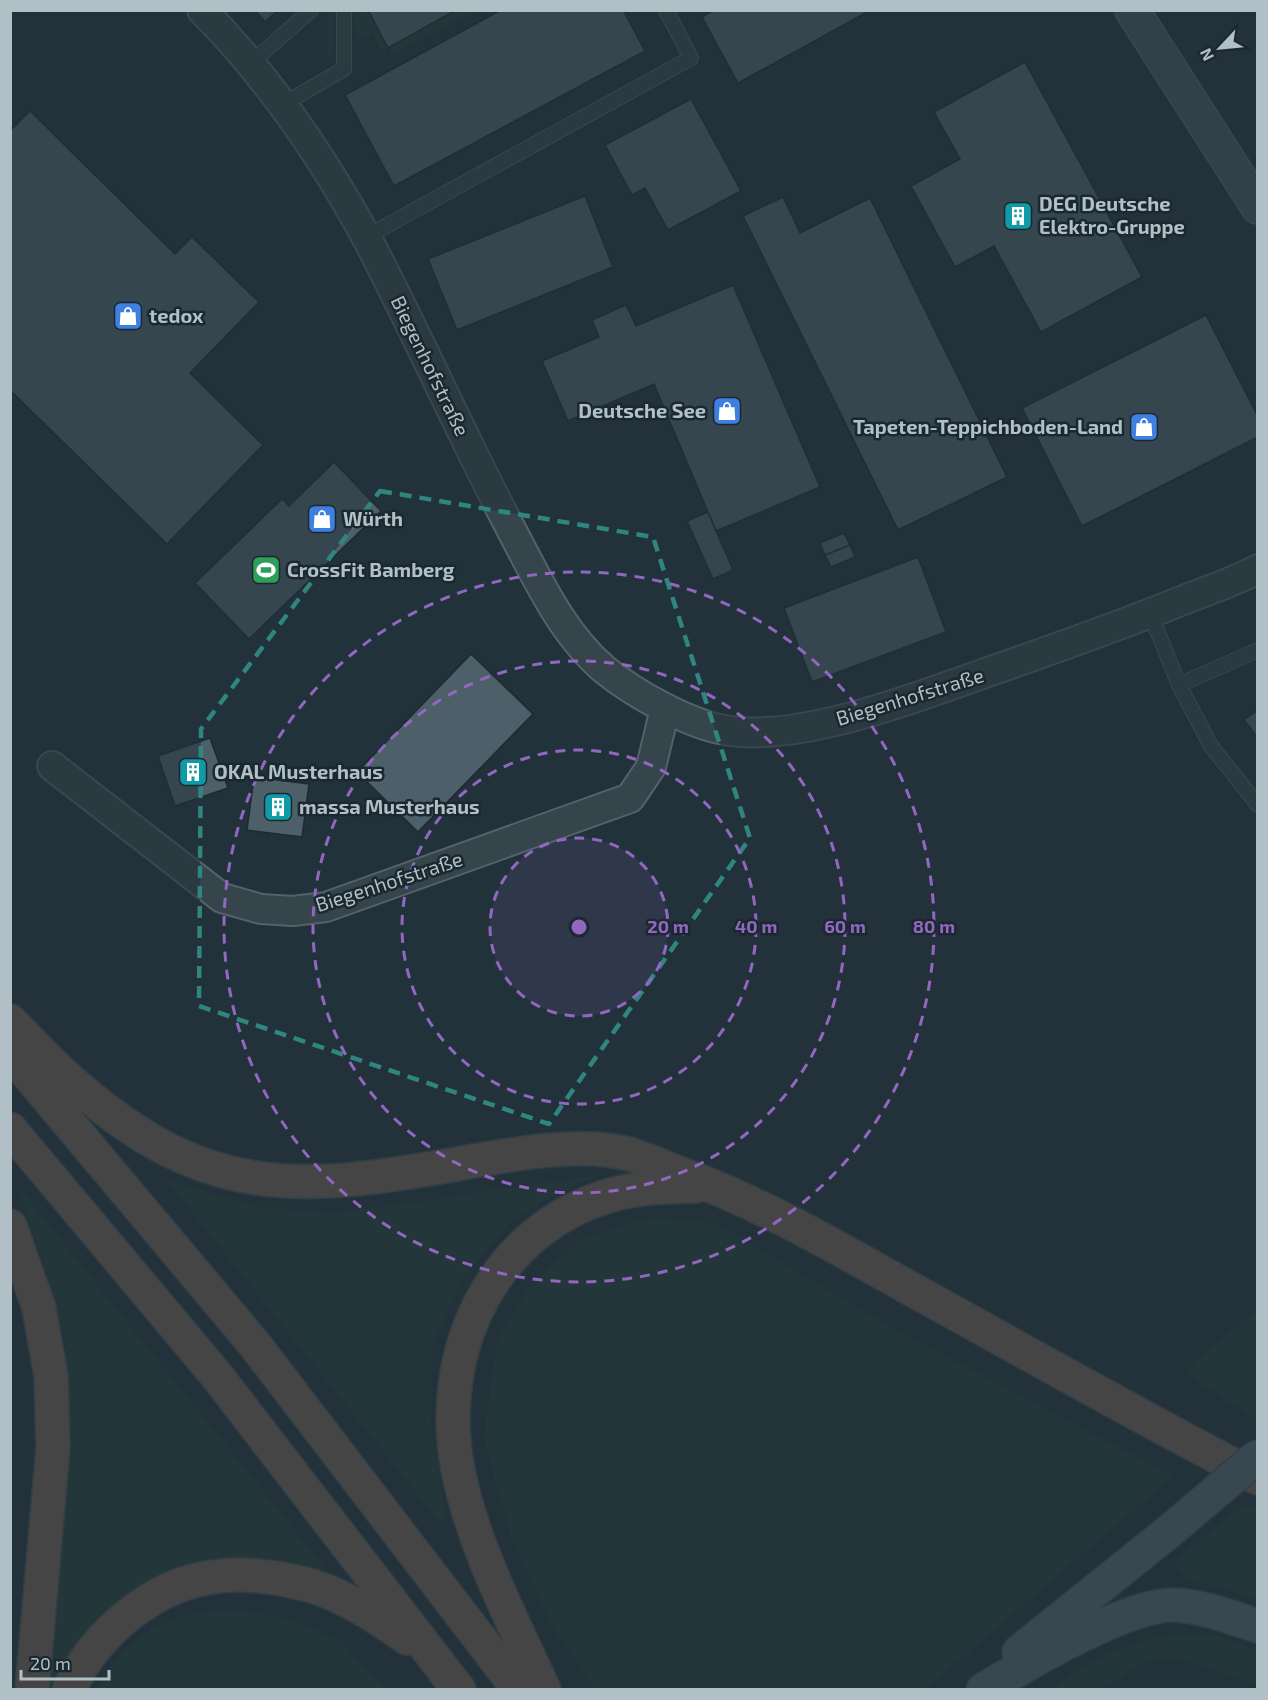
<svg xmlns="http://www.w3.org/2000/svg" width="1268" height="1700" font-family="'Exo 2',sans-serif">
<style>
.green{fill:#253e3a}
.building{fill:#4d6069;stroke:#1d2a32;stroke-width:1.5}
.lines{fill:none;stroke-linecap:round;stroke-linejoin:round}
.lane-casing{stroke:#546269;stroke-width:16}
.street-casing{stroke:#546269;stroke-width:32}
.secondary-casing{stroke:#546269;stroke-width:36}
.primary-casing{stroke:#3f4d54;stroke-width:36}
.highway-casing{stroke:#414e56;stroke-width:36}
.lane{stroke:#36444b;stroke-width:14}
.street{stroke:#36444b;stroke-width:28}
.secondary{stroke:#44545e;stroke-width:33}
.primary{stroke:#54636b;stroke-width:33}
.highway{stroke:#715e53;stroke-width:33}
.primary-bridge-casing{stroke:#3f4d54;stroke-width:36;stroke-linecap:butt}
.primary-bridge{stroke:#54636b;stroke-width:33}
.marked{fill:none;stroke:#2f8580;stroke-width:4.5;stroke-dasharray:12 8;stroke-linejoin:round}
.ring{fill:none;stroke:#9167c2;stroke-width:3;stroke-dasharray:10 8}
.labels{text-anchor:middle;stroke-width:5;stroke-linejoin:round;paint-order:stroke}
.poi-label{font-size:20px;font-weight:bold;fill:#b1bfc7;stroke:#1b2830;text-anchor:start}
.street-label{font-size:20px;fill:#b1bfc7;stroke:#1b2830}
.centre{fill:#9167c2;stroke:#1b2830;stroke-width:3}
.ring-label{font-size:18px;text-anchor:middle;font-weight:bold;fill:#9167c2;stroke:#1b2830;stroke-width:5;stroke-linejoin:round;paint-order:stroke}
</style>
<rect width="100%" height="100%" fill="#22323b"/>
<path class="green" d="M328,11H334L333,55H327Z
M352,11H368L388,48L456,11H474L392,55L388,48L382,51L372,33L357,41Z
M599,1175L553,1196L512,1221L463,1278L433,1343L431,1427L446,1512L441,1524L166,1179L255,1207L338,1213Z
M15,1182L331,1576L208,1566L54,1689H44L70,1457L66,1344L45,1267Z
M652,1218L717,1224L887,1325L1173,1476L926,1689H595L554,1629L510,1535L484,1436L497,1341L529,1287L584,1237Z
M1257,1310L1258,1415L1254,1419L1187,1374L1194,1362Z
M1245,1504L1257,1510V1598L1187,1579L1173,1565L1185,1552Z
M224,1609L279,1616L339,1639L385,1689H97C111,1659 142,1630 174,1619C189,1613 208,1612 224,1609Z
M1180,1634H1212L1257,1650V1685L1187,1660H1147L1102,1689H1051C1089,1659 1131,1639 1180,1634Z"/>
<path class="building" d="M255,10H278L265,22Z
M368,10H456L388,48Z
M501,10H623L645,51L394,186L345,95Z
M714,10H871L738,83L702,17Z
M1025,62L1142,277L1041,332L994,246L955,267L911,186L960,159L934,112Z
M691,99L741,191L668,230L645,188L632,195L605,145Z
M30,111L175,254L192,237L259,302L190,373L263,445L167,544L10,390V131Z
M585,196L613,267L457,330L428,259Z
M783,197L800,233L870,198L1007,477L898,530L743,216Z
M733,285L820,487L716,531L654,384L568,421L542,361L599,337L592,320L626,305L636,326Z
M1206,315L1258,417V437L1082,526L1022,408Z
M334,462L381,511L249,639L195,583L282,499L289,506Z
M708,512L733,570L713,579L687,521Z
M844,533L850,545L825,555L820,543Z
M850,545L855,557L831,567L825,555Z
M918,557L946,632L812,682L784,608Z
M471,654L533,714L418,832L357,772Z
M1258,710V738L1244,720Z
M210,738L228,788L175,806L158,756Z
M254,777L309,784L302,837L247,830Z"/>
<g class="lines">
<g class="lane-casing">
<path id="lane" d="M251,63L311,10
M282,105L344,69V10
M366,237L691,58L666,10
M1150,613L1179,685L1211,746L1258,805
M1179,685L1258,650"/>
</g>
<g class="street-casing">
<path id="street" d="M202,10C270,79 325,160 370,244C419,338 462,436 511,529C537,578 562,634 605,670C636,695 692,726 730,731C804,741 918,697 988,672C1051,650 1114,628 1176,603C1203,592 1232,583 1258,569
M52,766L222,898L261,909L293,911L326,907L630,798L651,767L665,709"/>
</g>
<g class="secondary-casing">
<path id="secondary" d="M1132,10L1258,207"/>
</g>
<g class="primary-casing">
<path id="primary" d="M1019,1652L1172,1529
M983,1690C1025,1665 1127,1604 1174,1605C1203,1606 1230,1617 1258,1626"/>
</g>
<g class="highway-casing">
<path id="highway" d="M10,1021C33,1044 55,1069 80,1089C208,1199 300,1192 457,1164C507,1155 579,1141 629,1154C646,1159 664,1167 681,1174C760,1203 831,1244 904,1285C1022,1350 1138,1416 1258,1478
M10,1053L255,1345L519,1690
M10,1129L217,1376L459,1690
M10,1226L39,1308L51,1376L53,1448L32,1690
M69,1690C95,1633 155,1582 220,1576C250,1573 286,1578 315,1587C349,1598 378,1618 407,1638
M544,1690C512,1619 473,1546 458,1470C435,1351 493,1227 615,1194C642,1187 668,1187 696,1186"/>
</g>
<use href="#lane" class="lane"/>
<use href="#street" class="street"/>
<use href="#secondary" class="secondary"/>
<use href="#primary" class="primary"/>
<use href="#highway" class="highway"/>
<g class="primary-bridge-casing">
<path id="primary-bridge" d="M1172,1529L1258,1456"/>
</g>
<use href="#primary-bridge" class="primary-bridge"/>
</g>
<path d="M0 0H1268V1700H0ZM380,491L653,537L750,838L549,1124L199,1006L201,729Z" fill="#22323b" fill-opacity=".55" fill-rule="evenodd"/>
<path class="marked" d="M380,491L653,537L750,838L549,1124L199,1006L201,729Z"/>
<circle cx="579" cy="927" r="89" fill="#9167c2" fill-opacity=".12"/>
<g class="ring">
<circle cx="579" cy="927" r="89"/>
<circle cx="579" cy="927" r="177"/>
<circle cx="579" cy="927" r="266"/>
<circle cx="579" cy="927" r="355"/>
</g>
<defs>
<g id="building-square" transform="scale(1.5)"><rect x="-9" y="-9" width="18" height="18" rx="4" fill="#0f9aa8" stroke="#1b2830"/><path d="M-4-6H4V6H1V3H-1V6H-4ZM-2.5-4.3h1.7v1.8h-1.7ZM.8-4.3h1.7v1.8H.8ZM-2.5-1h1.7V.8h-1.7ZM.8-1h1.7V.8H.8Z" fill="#fff"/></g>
<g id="shop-square" transform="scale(1.5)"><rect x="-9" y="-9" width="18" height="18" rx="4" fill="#3f7fe0" stroke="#1b2830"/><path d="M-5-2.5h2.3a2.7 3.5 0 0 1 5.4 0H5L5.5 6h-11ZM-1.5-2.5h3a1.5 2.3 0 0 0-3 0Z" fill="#fff"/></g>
<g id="stadium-square" transform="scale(1.5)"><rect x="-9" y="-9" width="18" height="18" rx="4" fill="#2e9e5b" stroke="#1b2830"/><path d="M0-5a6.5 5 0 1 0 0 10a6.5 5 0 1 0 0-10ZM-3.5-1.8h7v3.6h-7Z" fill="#fff"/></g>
</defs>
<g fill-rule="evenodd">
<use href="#building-square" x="1018" y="216"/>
<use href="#shop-square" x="128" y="316"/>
<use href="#shop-square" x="727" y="411"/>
<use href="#shop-square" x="1144" y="427"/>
<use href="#shop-square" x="322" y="519"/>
<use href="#stadium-square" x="266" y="570"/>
<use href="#building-square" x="193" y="772"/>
<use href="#building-square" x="278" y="807"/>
</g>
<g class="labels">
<g class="poi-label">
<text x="1039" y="211">DEG Deutsche<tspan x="1039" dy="23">Elektro-Gruppe</tspan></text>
<text x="149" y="323">tedox</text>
<text x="706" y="418" text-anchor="end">Deutsche See</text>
<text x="1123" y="434" text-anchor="end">Tapeten-Teppichboden-Land</text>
<text x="343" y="526">Würth</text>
<text x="287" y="577">CrossFit Bamberg</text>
<text x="214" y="779">OKAL Musterhaus</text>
<text x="299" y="814">massa Musterhaus</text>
</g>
<g class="street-label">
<text transform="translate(430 366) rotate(64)" y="7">Biegenhofstraße</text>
<text transform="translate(910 697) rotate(-17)" y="7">Biegenhofstraße</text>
<text transform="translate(389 882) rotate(-18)" y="7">Biegenhofstraße</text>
</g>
</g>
<circle cx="579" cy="927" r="9" class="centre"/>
<g class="ring-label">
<text x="668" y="933">20 m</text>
<text x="756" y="933">40 m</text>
<text x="845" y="933">60 m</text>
<text x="934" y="933">80 m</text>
</g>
<rect width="1268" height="1700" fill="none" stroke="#b1bfc7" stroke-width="24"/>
<g transform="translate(1220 48) rotate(244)" stroke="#1b2830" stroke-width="4.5" paint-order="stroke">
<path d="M0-4.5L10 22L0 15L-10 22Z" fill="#b1bfc7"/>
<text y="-9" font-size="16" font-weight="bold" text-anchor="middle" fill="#b1bfc7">N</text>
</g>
<path d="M21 1670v9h88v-9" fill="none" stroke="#b1bfc7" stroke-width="3"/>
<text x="30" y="1670" font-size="18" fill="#b1bfc7" stroke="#1b2830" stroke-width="4.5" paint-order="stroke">20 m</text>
</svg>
